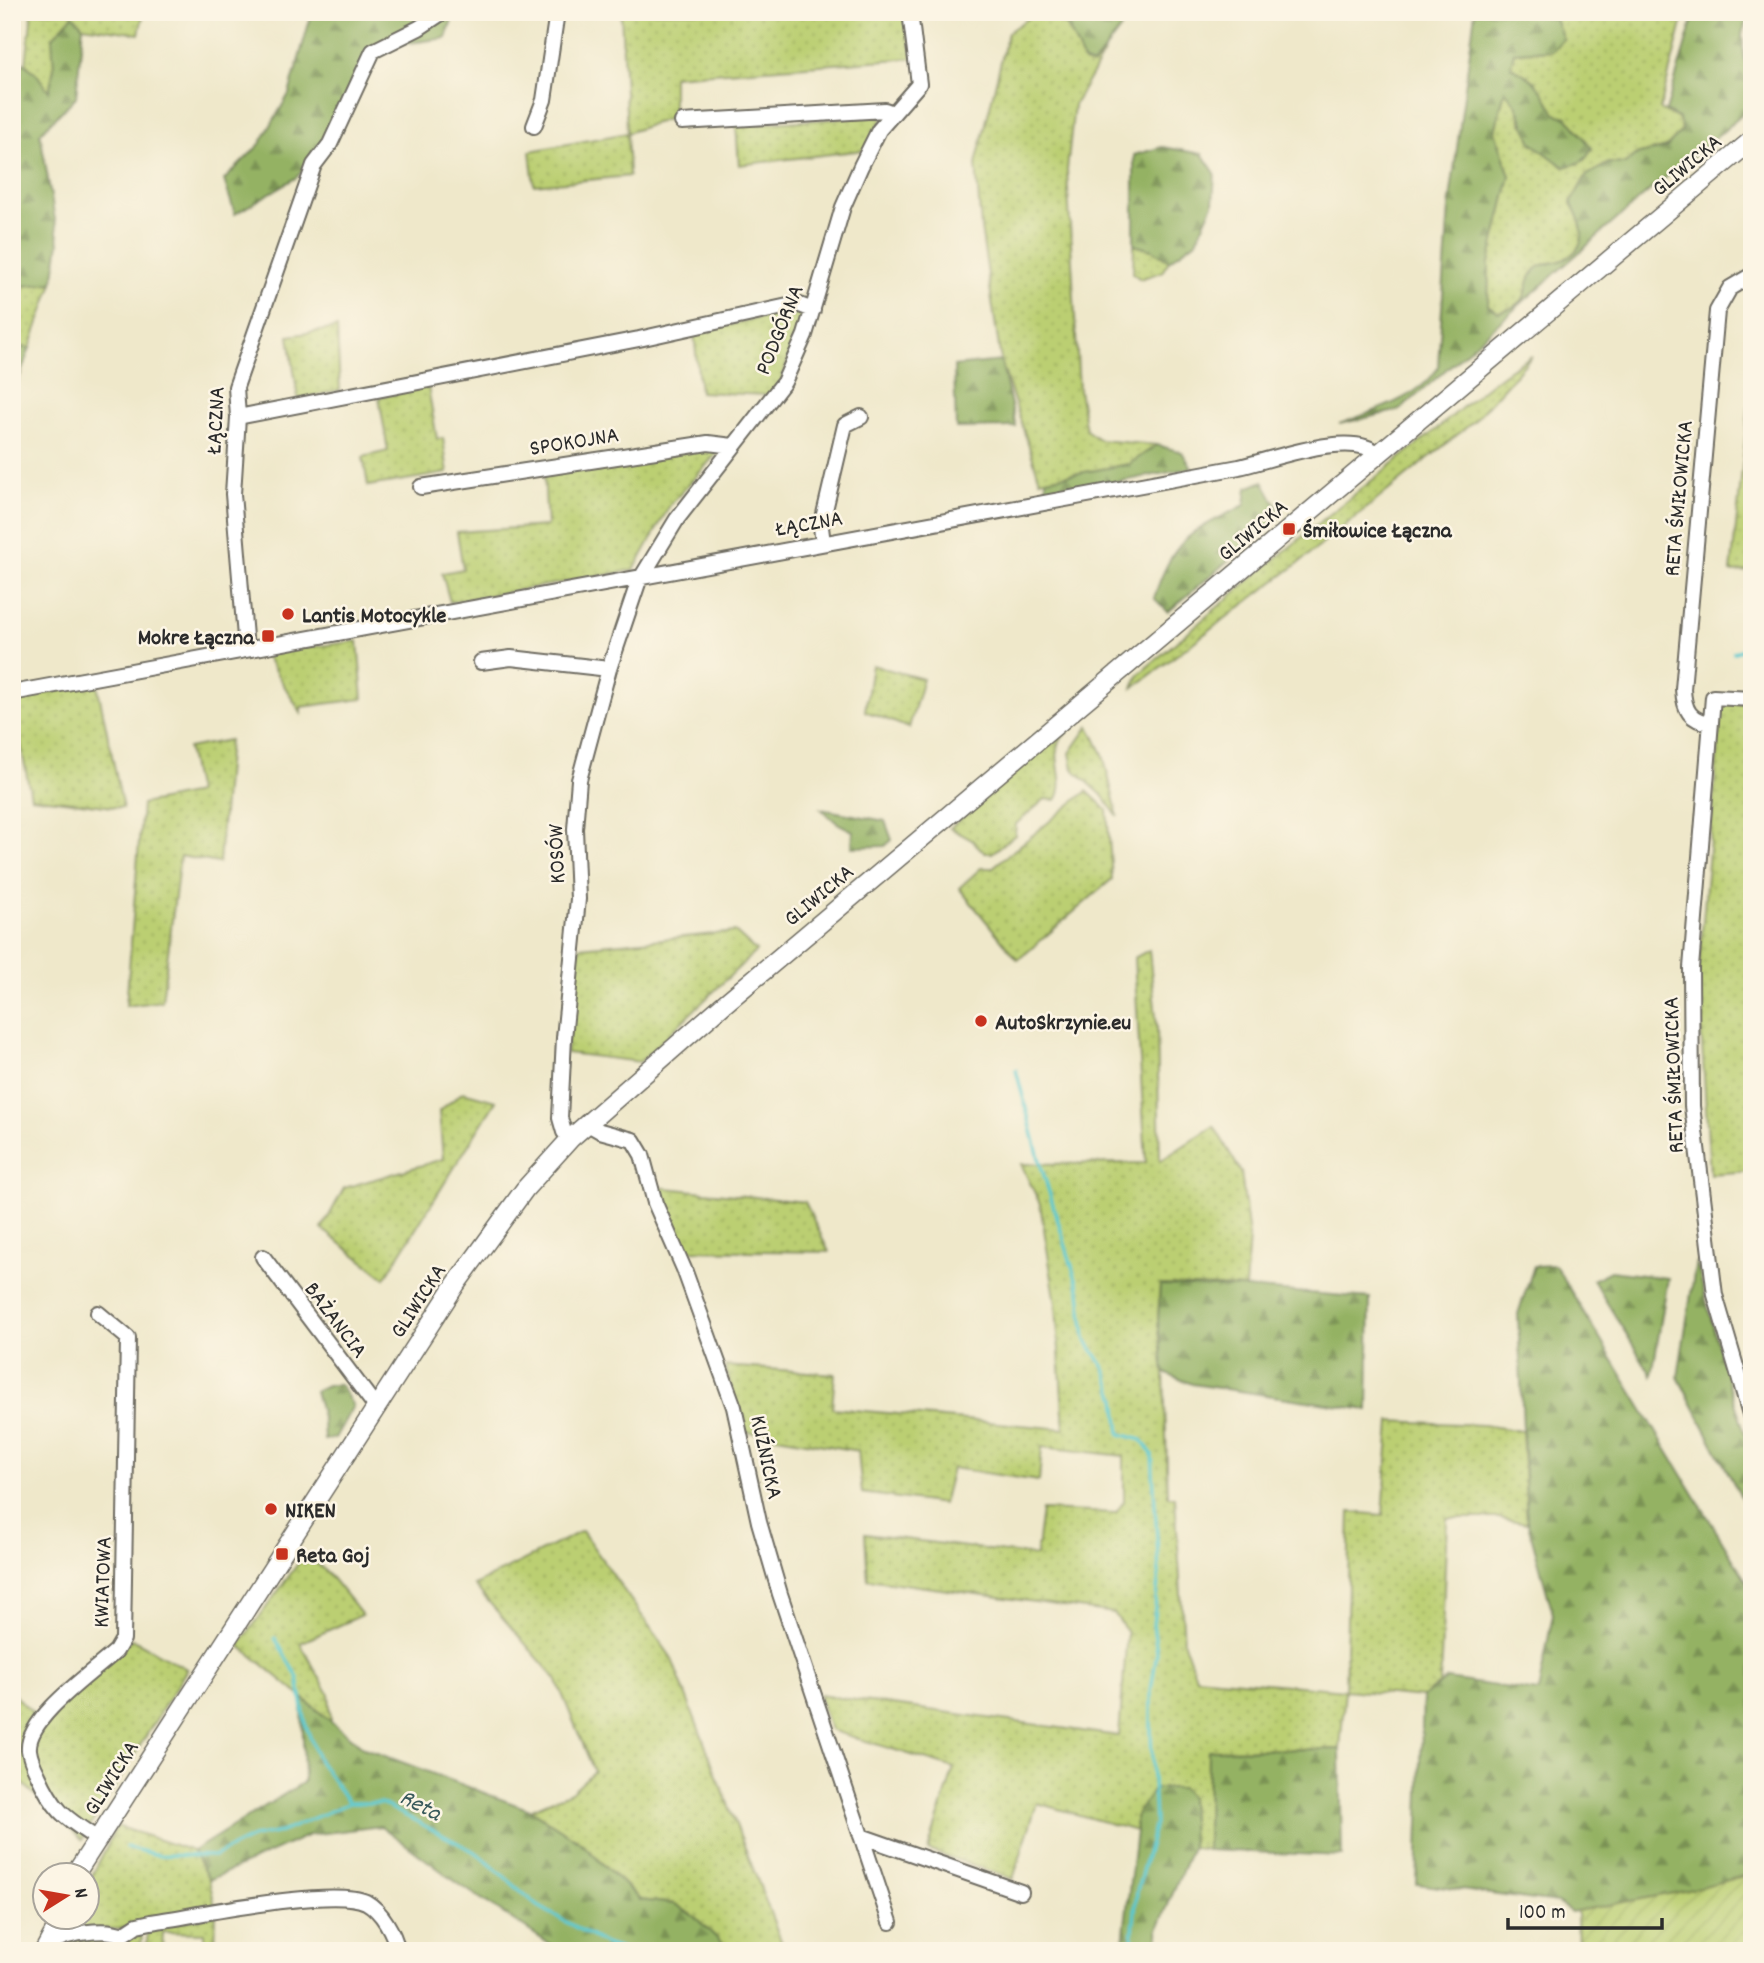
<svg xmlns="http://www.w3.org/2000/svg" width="1764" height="1963" font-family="Dekko,sans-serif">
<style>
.grass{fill:url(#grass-dots);stroke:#737d4e;stroke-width:2}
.forest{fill:url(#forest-firs);stroke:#606e48;stroke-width:2}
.garden{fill:url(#garden-furrows);stroke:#737d4e;stroke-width:2}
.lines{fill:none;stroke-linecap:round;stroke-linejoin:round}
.stream{stroke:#5ac8ce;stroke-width:3.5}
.minor-casing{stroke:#706d63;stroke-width:18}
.major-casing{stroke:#706d63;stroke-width:21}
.minor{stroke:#fff;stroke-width:14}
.major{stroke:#fff;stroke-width:18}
.poi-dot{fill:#c8321e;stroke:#fcf5e5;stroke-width:2.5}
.labels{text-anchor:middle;stroke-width:5;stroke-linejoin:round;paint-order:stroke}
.street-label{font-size:23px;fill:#2b2b2b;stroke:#fcf5e5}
.poi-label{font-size:23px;font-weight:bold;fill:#2b2b2b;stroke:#fcf5e5;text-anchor:start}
.water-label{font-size:24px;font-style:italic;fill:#395a5c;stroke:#fcf5e5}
</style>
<defs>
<pattern id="grass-dots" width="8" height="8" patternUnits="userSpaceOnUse" patternTransform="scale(1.75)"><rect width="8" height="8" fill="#bbcf72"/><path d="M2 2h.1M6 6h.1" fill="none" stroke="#a1b263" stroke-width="1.8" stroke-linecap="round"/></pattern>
<pattern id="forest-firs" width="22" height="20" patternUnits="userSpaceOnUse" patternTransform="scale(1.75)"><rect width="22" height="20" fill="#94b264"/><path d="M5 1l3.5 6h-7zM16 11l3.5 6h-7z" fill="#799153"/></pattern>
<pattern id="garden-furrows" width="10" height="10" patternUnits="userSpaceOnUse" patternTransform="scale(1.75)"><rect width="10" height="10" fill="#bbcf72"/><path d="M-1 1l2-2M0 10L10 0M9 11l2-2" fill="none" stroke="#a1b263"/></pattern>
</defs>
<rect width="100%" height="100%" fill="#fcf5e5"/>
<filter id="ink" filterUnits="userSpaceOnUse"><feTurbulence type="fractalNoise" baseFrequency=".0143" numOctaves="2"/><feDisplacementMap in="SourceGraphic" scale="14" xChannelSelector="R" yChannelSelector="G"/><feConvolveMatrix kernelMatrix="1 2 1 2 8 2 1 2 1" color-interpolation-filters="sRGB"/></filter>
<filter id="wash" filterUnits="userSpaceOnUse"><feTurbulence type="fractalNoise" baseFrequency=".00686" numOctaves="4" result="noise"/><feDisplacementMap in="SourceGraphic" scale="28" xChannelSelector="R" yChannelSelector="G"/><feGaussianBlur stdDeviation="1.57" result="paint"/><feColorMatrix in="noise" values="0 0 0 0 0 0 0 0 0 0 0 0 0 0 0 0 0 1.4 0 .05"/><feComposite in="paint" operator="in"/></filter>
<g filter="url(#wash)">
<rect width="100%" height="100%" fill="#efe8ca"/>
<path class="grass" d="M32,12H138L143,16L139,34L83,26L73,16L53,38L54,68L49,92L26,64Z
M621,12H904L913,58L673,76V117L627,133L629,176L534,185L530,151L627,133Z
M1037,12H1051L1069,29L1084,62L1093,65L1104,53L1074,105L1067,170L1079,390L1086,430L1100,440L1157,445L1129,464L1040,480L1001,361L981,228L976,164L1008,32Z
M1527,12H1685L1660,109L1679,119L1683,130L1667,147L1636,155L1625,164L1609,163L1586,176L1571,203C1585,226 1590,249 1560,261C1554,263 1544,263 1539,267C1517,284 1540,302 1498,312L1488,305L1489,263L1510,176L1495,131L1505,89L1517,106L1522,124L1564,167C1554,109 1559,104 1510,67L1514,52L1553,50L1555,19Z
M884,116L864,150L739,165L736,125Z
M1134,245L1152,250L1169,261L1162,272L1140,279L1133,273Z
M53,283L30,348L12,347V287Z
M790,311L803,314L780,383L767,395L700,392L694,333Z
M337,328L340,390L298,399L289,336Z
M1532,356L1473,422L1300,562L1133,688L1139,674C1232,594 1326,516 1423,440C1460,412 1491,378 1532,356Z
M1752,378V571L1731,572Z
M428,387L437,439L443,438L448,473L368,486L363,457L388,451L379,397Z
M707,448L719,451L670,505L634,570L450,602L442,573L463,569L457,532L547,526L544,473Z
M358,641L363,699L301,707V713L264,653Z
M872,665L923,679L909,728L865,711Z
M97,684L123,808L31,797L12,699Z
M1722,702L1752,703V1171L1710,1174L1698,978Z
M1092,706C1090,716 1067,728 1060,741C1051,760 1068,783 1056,800L1045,799L1016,824L1015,835L992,853H985L972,840L950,828Z
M1089,726L1103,754L1118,817L1101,794L1073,769L1070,753Z
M229,740L219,863L180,856L162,1001L126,1006L142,804L197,793L188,748Z
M1087,791L1107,810L1112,879L1018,960L959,888L981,868H992Z
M735,932L756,951L640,1062L566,1053L580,947Z
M1149,950L1157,1027L1160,1161L1214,1126L1241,1172L1249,1237L1245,1288L1160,1285L1158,1321L1164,1373L1168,1496L1175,1497L1184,1643L1196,1677L1345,1690L1350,1512L1383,1515L1390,1421L1483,1425L1522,1431L1527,1523L1499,1518H1447L1440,1683L1423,1697L1345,1690L1340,1749L1208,1750L1207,1850L1192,1847L1190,1798L1135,1817L1136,1831L1037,1803L1013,1879L928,1850L954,1768L830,1730L819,1695L1119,1736L1127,1632L1114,1613L868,1579L865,1534L1036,1556L1042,1510L1116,1513L1124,1501V1456L1042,1447L1039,1481L952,1468L943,1504L862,1493L858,1451L744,1431L725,1366L835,1374L832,1408L1064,1429L1056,1304L1040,1204L1021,1164L1146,1163L1134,958Z
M463,1092L496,1101L385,1278L322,1229L344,1188L443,1159L439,1111Z
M655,1187L805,1202L829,1252L680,1250Z
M582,1531L671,1657L785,1951H730L696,1918L675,1904L640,1900L580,1842L530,1810L571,1792L594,1771L556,1679L474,1585Z
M305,1554L328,1573L362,1615L300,1643L329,1694L331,1721L239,1645Z
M132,1639L187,1669L82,1840L12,1773V1693L44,1723Z
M117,1826L193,1851L209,1880L216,1910L119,1929H71L70,1918H88V1884Z
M216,1915L215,1951H204V1933L163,1932L162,1951H127L129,1933L138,1930L142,1939L140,1945L147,1944V1929Z
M111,1939L116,1947L111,1945L109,1951H57L72,1941Z"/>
<path class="forest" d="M312,12H455L446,38L371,48L342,125L297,177L235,214L224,180L260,144L289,94Z
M1323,12L1128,19L1093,65L1084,62L1069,29L1052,13Z
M1475,12H1527L1555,19L1563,39L1553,50L1514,52L1511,67C1536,78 1543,90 1555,114L1567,117L1592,148C1586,162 1579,164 1564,167L1532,143L1517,106L1505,90L1495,131L1510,176L1489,263L1488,305L1498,312C1540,303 1517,284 1539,267C1544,263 1554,263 1560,261C1590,249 1585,226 1571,203L1586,176L1609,163L1625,164L1636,155L1667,147L1682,130L1679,119L1666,111L1695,12H1749L1742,34L1744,59L1752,71V106L1703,149L1657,184L1400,410L1339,424C1368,413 1426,396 1438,366L1449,208Z
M73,15L83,26L76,97L40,133L59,243L53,283L12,287V55L35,72L49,91L54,68L52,38Z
M1162,147L1202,154L1215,173L1213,204L1196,241L1169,261L1152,250L1134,245V155Z
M12,347L30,348L12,398Z
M1001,361L1016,427L956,428L954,366Z
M1157,445L1182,452L1192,468L1046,495V479L1129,464Z
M1263,481L1282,515L1168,612L1154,598C1173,537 1191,532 1245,505L1247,488Z
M821,809L885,821L892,840L885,846L852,847L853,831L837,823Z
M1696,1261L1722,1362L1752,1456V1518L1678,1377Z
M1555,1265L1752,1590V1874L1685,1891L1571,1912L1557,1903L1417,1884L1423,1697L1447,1679L1538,1692L1553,1614L1527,1520L1518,1314L1534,1266Z
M1610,1271L1668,1278L1652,1376L1593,1280Z
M1160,1285L1245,1288L1370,1298L1368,1410L1192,1384L1164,1373L1158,1321Z
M327,1385H340L353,1406L335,1438L324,1440L323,1421L315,1391Z
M302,1698L364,1748L530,1810L580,1842L640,1900L675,1904L696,1918L730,1951H560L456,1882L381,1826L309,1835L209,1880L193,1851L304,1782Z
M1340,1749L1342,1856L1207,1850L1208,1750Z
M1154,1788H1182L1190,1798L1192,1847L1158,1929L1159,1951H1122L1136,1831L1135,1817Z"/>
<path class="garden" d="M1752,1874V1951H1578L1577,1911L1685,1891Z"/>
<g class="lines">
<path class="stream" d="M1734,652L1752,647
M1016,1070L1041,1166L1080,1292L1085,1338L1105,1369L1116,1399L1120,1434L1142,1440L1152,1454L1159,1573L1153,1625L1157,1652L1151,1690V1735L1155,1823L1137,1891L1131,1951
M275,1638L298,1678L306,1726L319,1761L349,1803H381L477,1853L538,1906L605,1944L626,1951
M126,1847L158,1855L214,1856L253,1837L281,1832L349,1803"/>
</g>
</g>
<g filter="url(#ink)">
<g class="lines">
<g class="minor-casing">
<path id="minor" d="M682,122L885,110L893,113
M534,126L544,100L557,12
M238,417L639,339L797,304L813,310
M421,487L708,443L733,446
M823,543L821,527L845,425L861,417
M246,649L233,494L238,417L236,387L314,165L330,144L373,51L419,28L443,12
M481,662L511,658L609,669
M12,693L1239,467C1272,460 1352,429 1378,454
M1752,699L1713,697L1691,968L1692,1106L1715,1295L1752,1421
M1711,723C1690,721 1684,710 1683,689L1717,311L1730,288L1752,275
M586,1123L600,1131L633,1140L642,1155L655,1203L684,1269L734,1407L759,1522L780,1594L890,1922
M571,1138L564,1132L560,1118L564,1038L578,899L575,829L579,780L609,669L638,583L677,519L784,382L805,335L843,207L861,166L879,130L919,84L910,12
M263,1257L376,1407
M98,1313L128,1338L123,1639L116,1651C93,1672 26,1718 29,1750C30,1759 34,1767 38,1775C55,1813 66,1818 99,1840
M861,1836L1021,1892
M49,1945C62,1933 107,1927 122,1935L137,1925L151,1922C193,1916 332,1886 366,1902C382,1911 394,1933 398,1951"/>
</g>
<g class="major-casing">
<path id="major" d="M74,1876L456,1284L525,1189L571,1138L723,1005L1752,140
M44,1951L62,1918"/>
</g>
<use href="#minor" class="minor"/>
<use href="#major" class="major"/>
</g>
</g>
<g class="poi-dot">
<rect x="1282" y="522" width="14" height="14" rx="3.5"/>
<circle cx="288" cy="614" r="7"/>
<rect x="261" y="629" width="14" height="14" rx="3.5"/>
<circle cx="981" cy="1021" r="7"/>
<circle cx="271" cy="1509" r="7"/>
<rect x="275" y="1547" width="14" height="14" rx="3.5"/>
</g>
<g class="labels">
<g class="street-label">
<text transform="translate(1686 164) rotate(-40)" y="8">GLIWICKA</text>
<text transform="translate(778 329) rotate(-68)" y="8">PODGÓRNA</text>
<text transform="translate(214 420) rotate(-87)" y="8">ŁĄCZNA</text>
<text transform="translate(574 440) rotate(-9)" y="8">SPOKOJNA</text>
<text transform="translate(1677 498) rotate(-85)" y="8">RETA ŚMIŁOWICKA</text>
<text transform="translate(809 522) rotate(-10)" y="8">ŁĄCZNA</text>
<text transform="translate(1252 529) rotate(-40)" y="8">GLIWICKA</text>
<text transform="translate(555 854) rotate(-92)" y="8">KOSÓW</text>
<text transform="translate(818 894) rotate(-40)" y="8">GLIWICKA</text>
<text transform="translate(1672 1075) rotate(-92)" y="8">RETA ŚMIŁOWICKA</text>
<text transform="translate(417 1300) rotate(-57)" y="8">GLIWICKA</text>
<text transform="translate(337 1319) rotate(53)" y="8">BAŻANCIA</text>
<text transform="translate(768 1457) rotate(78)" y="8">KUŹNICKA</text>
<text transform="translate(101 1582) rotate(-88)" y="8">KWIATOWA</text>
<text transform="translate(110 1777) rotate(-58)" y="8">GLIWICKA</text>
</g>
<g class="poi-label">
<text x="1303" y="537">Śmiłowice Łączna</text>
<text x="302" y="622">Lantis Motocykle</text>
<text x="254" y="644" text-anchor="end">Mokre Łączna</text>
<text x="995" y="1029">AutoSkrzynie.eu</text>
<text x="285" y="1517">NIKEN</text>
<text x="296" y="1562">Reta Goj</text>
</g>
<g class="water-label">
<text transform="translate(421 1804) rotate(27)" y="8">Reta</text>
</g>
</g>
<rect width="1764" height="1963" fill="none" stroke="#fcf5e5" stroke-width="42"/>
<g transform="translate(66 1896) rotate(79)"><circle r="33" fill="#fcf5e5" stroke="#a8a49b" stroke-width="2"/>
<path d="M0-5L12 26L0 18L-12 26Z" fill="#c8321e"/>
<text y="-10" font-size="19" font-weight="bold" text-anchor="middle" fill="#2b2b2b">N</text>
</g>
<path d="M1508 1918v10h154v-10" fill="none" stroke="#2b2b2b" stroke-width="3.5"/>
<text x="1519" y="1918" font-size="21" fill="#2b2b2b" stroke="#fcf5e5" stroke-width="5" paint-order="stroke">100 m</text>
</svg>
